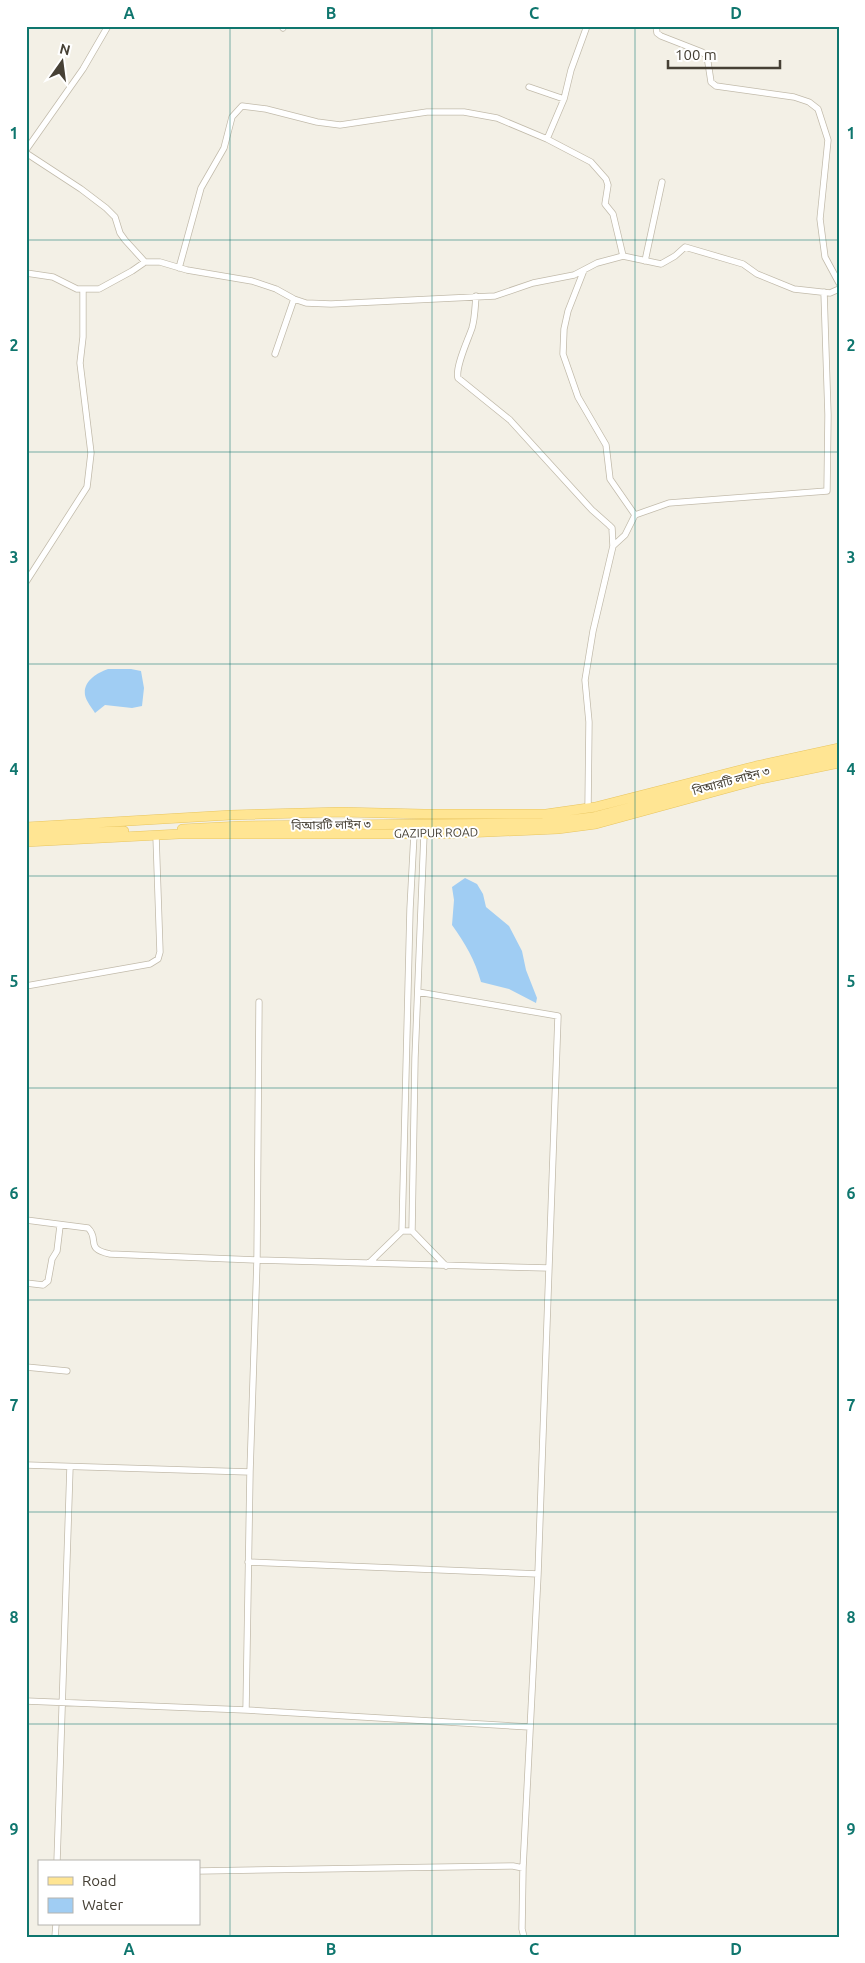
<svg xmlns="http://www.w3.org/2000/svg" width="865" height="1963" font-family="Ubuntu,'Noto Sans Bengali',sans-serif">
<style>
.water{fill:#a0cdf3}
.lines{fill:none;stroke-linecap:round;stroke-linejoin:round}
.minor-casing{stroke:#c2bbab;stroke-width:7}
.primary-casing{stroke:#e8c560;stroke-width:10}
.minor{stroke:#fff;stroke-width:5.5}
.primary{stroke:#ffe593;stroke-width:9}
.grid{fill:none;stroke:#0f766e;stroke-width:1;stroke-opacity:0.55}
.labels{text-anchor:middle;stroke-width:4;stroke-linejoin:round;paint-order:stroke}
.street-label{font-size:12px;fill:#464035;stroke:#fff}
.neatline{fill:none;stroke:#0f766e;stroke-width:2}
.grid-label{font-size:16px;text-anchor:middle;font-weight:bold;fill:#0f766e}
</style>
<rect width="100%" height="100%" fill="#f3f0e6"/>
<path class="water" d="M108,669H131L141,671L144,688L142,706L132,708L105,705L95,713C92,708 86,701 85,695C83,681 97,673 108,669Z
M465,878L477,884L483,894L486,907L509,926L522,951L526,970L537,998L536,1003L509,989L481,982C475,960 465,943 452,925L454,900L452,887Z"/>
<g class="lines">
<g class="minor-casing">
<path id="minor" d="M656,26L657,33L661,36L702,52L707,56L711,82L716,86L794,97L809,102L818,109L828,140L820,219L825,257L839,283
M283,28L284,26
M529,87L564,99
M547,139L564,99L571,70L587,26
M26,150L83,69L108,26
M26,153L81,189L106,208L115,217L120,233L125,240L145,262
M645,261L662,182
M179,268L201,188L224,148L232,117L242,106L266,109L317,122L340,125L427,112H464L497,118L547,139L591,162L606,179L608,185L605,204L613,214L623,256
M584,270L568,311L564,329L563,354L578,397L606,445L610,479L635,515
M26,273L53,277L77,289H99L132,271L145,262H160L187,270L252,281L276,289L294,299L306,303L331,304L495,296L533,283L574,275L597,263L623,256L661,264L675,256L685,247L743,264L757,274L794,289L830,293L839,289
M476,296C475,307 475,318 472,328C468,340 455,367 458,378L510,420L592,510L609,525L612,528L613,546
M275,354L294,299
M26,582L87,487L91,453L80,363L83,337V289
M588,808L589,722L585,680L593,631L613,546L625,535L635,515L669,503L827,491L828,415L824,292
M26,986L150,964L158,959L160,952L156,836
M418,992L558,1016L538,1574
M26,1220L88,1228C100,1239 84,1249 110,1254L257,1260L549,1268
M402,1231L410,909L414,834
M412,1231L415,1058L424,834
M369,1263L402,1231H412L446,1266
M26,1283L43,1285L48,1281L52,1259L57,1251L60,1226
M26,1367L67,1371
M26,1465L250,1472
M248,1562L538,1574L523,1868L522,1929L524,1937
M26,1701L246,1710L530,1727
M246,1710L250,1472L257,1260L259,1002
M57,1862L70,1467
M199,1871L513,1866L523,1868
M55,1937L56,1924"/>
</g>
<g class="primary-casing">
<path id="primary" d="M26,827L231,815L341,812L424,814H546L595,807L756,766L839,748
M182,829L241,826L543,823L593,817L759,773L839,756
M26,834L124,831
M26,842L179,834H442L558,829L596,824L761,779L839,763"/>
</g>
<use href="#minor" class="minor"/>
<use href="#primary" class="primary"/>
</g>
<path class="grid" d="M230,26V1937M432,26V1937M635,26V1937M26,240H839M26,452H839M26,664H839M26,876H839M26,1088H839M26,1300H839M26,1512H839M26,1724H839"/>
<g class="labels">
<g class="street-label">
<text transform="translate(731 781) rotate(-15)" y="4">বিআরটি লাইন ৩</text>
<text transform="translate(331 825) rotate(-1)" y="4">বিআরটি লাইন ৩</text>
<text transform="translate(436 833) rotate(-1)" y="4">GAZIPUR ROAD</text>
</g>
</g>
<rect width="865" height="1963" fill="none" stroke="#ffffff" stroke-width="55"/>
<rect x="38" y="1860" width="162" height="65" fill="#ffffff" stroke="#b5b3ae"/>
<rect x="48" y="1877" width="25" height="8" fill="#ffe593" stroke="#b5b3ae"/>
<text x="82" y="1886" font-size="15" fill="#464035">Road</text>
<rect x="48" y="1898" width="25" height="15" fill="#a0cdf3" stroke="#b5b3ae"/>
<text x="82" y="1910" font-size="15" fill="#464035">Water</text>
<g transform="translate(62 62) rotate(14)" stroke="#ffffff" stroke-width="4" paint-order="stroke">
<path d="M0-4L9 19L0 12L-9 19Z" fill="#464035"/>
<text y="-8" font-size="14" font-weight="bold" text-anchor="middle" fill="#464035">N</text>
</g>
<path d="M668 60v8h112v-8" fill="none" stroke="#464035" stroke-width="2.5"/>
<text x="675" y="60" font-size="15" fill="#464035" stroke="#ffffff" stroke-width="4" paint-order="stroke">100 m</text>
<rect x="28" y="28" width="810" height="1908" class="neatline"/>
<g class="grid-label">
<text x="129" y="19">A</text>
<text x="331" y="19">B</text>
<text x="534" y="19">C</text>
<text x="736" y="19">D</text>
<text x="14" y="139">1</text>
<text x="851" y="139">1</text>
<text x="14" y="351">2</text>
<text x="851" y="351">2</text>
<text x="14" y="563">3</text>
<text x="851" y="563">3</text>
<text x="14" y="775">4</text>
<text x="851" y="775">4</text>
<text x="14" y="987">5</text>
<text x="851" y="987">5</text>
<text x="14" y="1199">6</text>
<text x="851" y="1199">6</text>
<text x="14" y="1411">7</text>
<text x="851" y="1411">7</text>
<text x="14" y="1623">8</text>
<text x="851" y="1623">8</text>
<text x="14" y="1835">9</text>
<text x="851" y="1835">9</text>
<text x="129" y="1955">A</text>
<text x="331" y="1955">B</text>
<text x="534" y="1955">C</text>
<text x="736" y="1955">D</text>
</g>
</svg>
